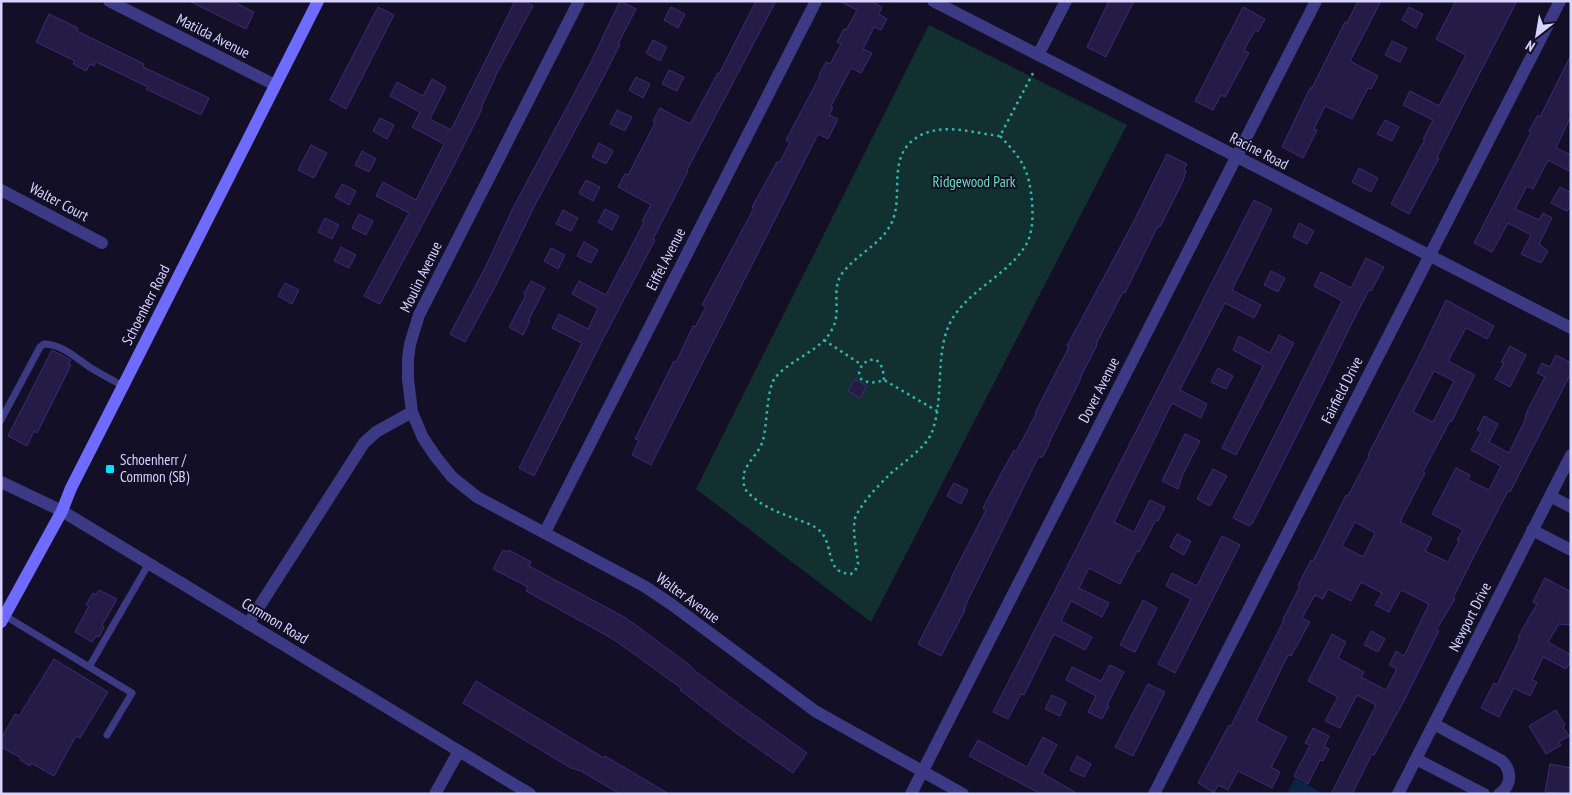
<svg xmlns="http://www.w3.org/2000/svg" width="1572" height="795" font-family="'PT Sans Narrow',sans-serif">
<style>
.green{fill:#12302f}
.water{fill:#0c2248}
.building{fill:#241b47;stroke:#3b2d73;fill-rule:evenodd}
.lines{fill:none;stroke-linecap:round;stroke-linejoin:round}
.path{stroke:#2fb8b0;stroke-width:2.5;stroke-dasharray:2.5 4;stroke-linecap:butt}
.service{stroke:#3d3a85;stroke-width:7}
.minor{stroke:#3d3a85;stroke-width:12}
.tertiary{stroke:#3d3a85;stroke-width:12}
.secondary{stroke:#6f6bff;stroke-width:12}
.poi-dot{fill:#00e5ff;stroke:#130f26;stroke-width:2}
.labels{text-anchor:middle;stroke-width:4;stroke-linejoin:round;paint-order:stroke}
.street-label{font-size:15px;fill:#d9d4ff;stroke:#130f26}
.park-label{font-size:15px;fill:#5fe0c0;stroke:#130f26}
.poi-label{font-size:15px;fill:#d9d4ff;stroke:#130f26;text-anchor:start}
</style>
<rect width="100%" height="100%" fill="#130f26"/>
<path class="green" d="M929,25L1127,125L871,622L696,489Z"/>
<path class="water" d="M1295,778L1320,792L1319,794H1291L1288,792Z"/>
<path class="building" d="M189,1H232L254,12L246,29Z
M515,1H524L533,6L497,73L481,108L482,109L448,177L380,304L364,296L409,213L376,196L383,182L416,200L444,144L412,127L420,112L390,96L397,82L423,96L432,79L446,87L430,119L451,130Z
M620,1L636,9L618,44H620L603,78L535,205L497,283L465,342L450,334L486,266L514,206L591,62Z
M756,1H776L687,170L688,171L653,239L655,240L602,341L534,476L519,468L582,343L552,328L559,314L588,329L598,308L572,294L579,281L606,295L644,222L642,221L651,205L618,187L625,174L628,175L655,123L653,121L660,108L690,124L718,73L719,74Z
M839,1H870L882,7L879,14L887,19L881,30L874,27L863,49L872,53L861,73L851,68L831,106L833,107L829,115L838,119L828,139L818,134L651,465L632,455L639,440L635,439L674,361L676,362L693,326L695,327L706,307L702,305L754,208L752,207L777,162L779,163L790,143L786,140L820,76L819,75L826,62L830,64L841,44L837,42L844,29L846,30L857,10Z
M1109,1H1134L1106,57L1087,47Z
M1358,1H1381L1350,61L1378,76L1371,89L1368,88L1352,119L1325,106L1314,129L1317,130L1303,158L1282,147L1310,88H1312L1345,22L1347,23Z
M1456,1H1517L1471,90L1437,157L1439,158L1409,214L1391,204L1425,139H1423L1433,120L1403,105L1410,91L1439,106L1466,55L1436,39Z
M378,7L394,15L346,109L330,100Z
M671,7L685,14L678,28L664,20Z
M1243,7L1265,19L1258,32L1255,30L1244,50L1249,53L1225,97L1221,95L1213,110L1195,101Z
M1409,7L1423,14L1416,28L1402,20Z
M49,14L78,28L77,31L144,64L143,67L209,98L201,115L146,89L148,87L96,62L94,66L90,64L86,71L73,64L75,61L36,42Z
M653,40L667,47L660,61L646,53Z
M1392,41L1407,48L1400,62L1385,55Z
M1571,55V116L1556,148L1571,155V172L1548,160L1533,189L1527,186L1515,209L1539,220L1543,213L1552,218L1539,244L1548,251L1541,263L1521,254L1531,235L1508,223L1492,252L1474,243L1531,132L1529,131L1538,115L1540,117Z
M669,70L684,77L677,91L662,84Z
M636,77L650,84L643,98L629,90Z
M617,110L632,117L625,131L610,124Z
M380,118L394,125L387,139L373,131Z
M1385,120L1399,127L1392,141L1377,134Z
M599,143L613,151L606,164L592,157Z
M311,145L327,153L314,178L298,170Z
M362,151L376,159L369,172L355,165Z
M1167,154L1187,164L1184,170L1186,171L1183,181L1160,227L1158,226L1125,293L1123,292L1096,344L1097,345L1080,378H1081L1048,445H1049L1042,458L1039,456L968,600L964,610H965L941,656L918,644L952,578H951L986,510L983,508L996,483L1014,450L1016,452L1036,414L1035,413L1069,347L1067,346L1134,221Z
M1359,168L1378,178L1371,192L1352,182Z
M586,180L600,187L593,201L579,193Z
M342,184L356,191L349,205L335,197Z
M1560,187L1571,193V205L1567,211L1551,203Z
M1254,200L1272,209L1232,290L1261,305L1254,318L1225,303L1180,390L1207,404L1201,418L1172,403L1114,522L1134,532L1150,500L1165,507L1158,521L1156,520L1139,552L1137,551L1120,584L1089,568L1079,588L1109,603L1102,617L1071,601L1061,621L1092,637L1085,650L1054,634L1024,695L1021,694L1008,719L993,712Z
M605,209L619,216L612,230L598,222Z
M563,210L578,218L571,231L556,224Z
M359,214L373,221L366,235L352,228Z
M325,218L339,225L332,239L318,232Z
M1299,223L1314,231L1307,244L1293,237Z
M584,242L598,250L591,263L577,256Z
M341,247L356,255L349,268L334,261Z
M551,248L565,255L558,269L544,261Z
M1366,258L1384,267L1371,291L1369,290L1351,325L1302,425L1252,524H1250L1249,526L1233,518L1342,301L1314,286L1321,272L1351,288Z
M1271,271L1285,278L1278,292L1264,285Z
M531,281L545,288L528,321H530L523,335L509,327L526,295L524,294Z
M285,283L299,290L292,304L278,296Z
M1446,300L1494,326L1487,339L1466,328L1448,361L1475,375L1452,421H1450L1423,472L1425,473L1400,522L1432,538L1425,551L1448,562L1459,541L1457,540L1463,530L1432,514L1456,468L1470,475L1468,480L1489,490L1501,466L1471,450L1481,432L1477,430L1484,416L1498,424L1489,442L1509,453L1526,418L1525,417L1528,409L1545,377L1537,373L1542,363L1550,367L1556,355L1571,363V373L1510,492L1508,491L1473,558L1453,598L1455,599L1436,630L1439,631L1405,699L1374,755L1372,754L1352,794H1331L1376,705L1357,695L1340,728L1325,721L1338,697L1308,681L1332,634L1346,642L1338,658L1364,672L1361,677L1386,690L1397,669L1389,665L1396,651L1404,656L1429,604L1401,590L1389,612L1375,605L1382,593L1361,582L1351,601L1328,589L1323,599L1315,595L1302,618L1310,622L1291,656L1288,655L1285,661L1256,721L1287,737L1271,767L1280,772L1272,788L1238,771L1228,790L1218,785L1214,793L1198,783L1229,725L1231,726L1284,620L1283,619L1300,586L1298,585L1311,560L1313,561L1346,495L1348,496L1369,456L1368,455L1418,358ZM1434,371L1454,381L1433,422L1413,412ZM1355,522L1375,533L1363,557L1342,546Z
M1279,335L1294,343L1236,455L1222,448L1263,366L1233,350L1239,336L1270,353Z
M1510,346L1526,355L1510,387L1495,379L1504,363L1501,362Z
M52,350L71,360L68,364L71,365L37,433L34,431L27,446L8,436Z
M1218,368L1233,376L1226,389L1211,382Z
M855,379L867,386L860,398L848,391Z
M1185,434L1200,441L1183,474L1178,489L1162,481Z
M1213,469L1227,476L1210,506L1197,499Z
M954,483L968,490L961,504L947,496Z
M1177,534L1191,541L1184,555L1170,547Z
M1222,536L1240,545L1175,673L1158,664L1191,599L1166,586L1172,573L1197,586Z
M503,550L508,552L509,550L531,562L529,566L626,618L691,666L690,667L746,709L807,753L793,773L736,733L680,690L681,688L613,639L526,591L528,587L493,569Z
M1545,578L1571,592V625L1559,624L1548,642L1571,655V661L1566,669L1543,657L1532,680L1537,682L1530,696L1514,688L1499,717L1481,708L1494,683L1497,685L1520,638L1518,637L1537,604L1533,602Z
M99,590L117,599L102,625L104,627L99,637L96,636L92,642L75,632L89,606L86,605L93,593L96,595Z
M1143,600L1157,608L1135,652L1120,645Z
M1371,631L1385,639L1378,652L1364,645Z
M54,659L108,692L80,738L76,736L54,776L31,763L30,766L20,760L21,758L1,747V739L15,714L19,716Z
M1110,665L1124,672L1107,705L1109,706L1102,719L1088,712L1096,696L1066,680L1072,667L1101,681Z
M476,681L604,758L605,756L669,794H620L581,771L571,768L463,703Z
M1148,684L1165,692L1133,756L1115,747Z
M1052,695L1066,702L1060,716L1045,709Z
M1556,710L1565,725L1563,727L1569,736L1559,742L1561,745L1546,754L1529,726Z
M1313,728L1329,736L1324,747L1329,749L1323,761L1320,760L1308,784L1294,776L1310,745L1305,743Z
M1043,737L1057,745L1042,773L1078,794H1041L969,756L978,740L1027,767Z
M1077,756L1091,764L1084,777L1070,770Z
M1550,764L1571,768V794L1545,792Z"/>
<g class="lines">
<path class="path" d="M1000,136C1022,159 1029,169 1032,202C1033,214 1033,231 1027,243C1009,275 969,289 951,321C934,353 945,397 932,432C926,448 902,463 889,475C879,485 867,497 860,509C858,512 855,516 855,519C852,533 857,550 858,564L856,569L851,574C824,573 835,546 820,531C814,525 804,522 796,519C775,511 759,506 744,488C744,483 743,477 744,473C748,461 760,452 763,440C767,426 767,387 775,378C791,358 825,350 834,325C841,308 830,287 844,271C858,254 879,245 890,226C905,200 887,162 912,141C937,120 972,133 1000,136L1033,73
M824,340L862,365
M884,380C883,370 883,365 875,359C865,361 862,363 859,372L861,379C869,384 875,383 884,380L937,411"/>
<path class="service" d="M1,420L40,347L44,344C62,344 77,359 91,368C101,374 112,380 123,386
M2,614L132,693L107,735
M89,667L148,565"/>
<path class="minor" d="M109,1L275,85
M579,1L419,315L410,344L408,359V379L412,412L423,438L436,457L452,477L477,497L644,586L671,604L815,711L963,794
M933,1L1571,328
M1038,55L1066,1
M1,190L102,243
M1550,496L1571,507
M1532,530L1571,550
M545,532L816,1
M248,624L364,443L376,432L412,412
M1434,724L1502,761C1512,771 1512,786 1499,794
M1416,759L1484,794
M435,794L459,751
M911,794L1316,1
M1154,794L1560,1
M1398,794L1571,455"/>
<path class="tertiary" d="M1,482L62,511L530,794"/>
<path class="secondary" d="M1,622L62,511L71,488L123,386L318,1"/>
</g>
<rect class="poi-dot" x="105" y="464" width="10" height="10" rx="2.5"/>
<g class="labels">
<g class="street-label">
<text transform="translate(213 36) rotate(27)" y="5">Matilda Avenue</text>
<text transform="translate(1259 151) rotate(27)" y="5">Racine Road</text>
<text transform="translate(59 202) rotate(28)" y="5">Walter Court</text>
<text transform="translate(666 259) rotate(-63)" y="5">Eiffel Avenue</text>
<text transform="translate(421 277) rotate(-64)" y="5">Moulin Avenue</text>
<text transform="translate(146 305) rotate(-63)" y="5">Schoenherr Road</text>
<text transform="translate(1099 390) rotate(-63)" y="5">Dover Avenue</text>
<text transform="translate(1342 390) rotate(-63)" y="5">Fairfield Drive</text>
<text transform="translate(688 598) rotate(36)" y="5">Walter Avenue</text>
<text transform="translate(1470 617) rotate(-63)" y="5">Newport Drive</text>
<text transform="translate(275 621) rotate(31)" y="5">Common Road</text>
</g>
<g class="park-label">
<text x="974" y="187">Ridgewood Park</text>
</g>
<g class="poi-label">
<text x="120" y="465">Schoenherr /<tspan x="120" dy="17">Common (SB)</tspan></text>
</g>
</g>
<rect width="1572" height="795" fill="none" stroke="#d9d4ff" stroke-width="5"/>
<g transform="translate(1537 35) rotate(211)" stroke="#130f26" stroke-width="4" paint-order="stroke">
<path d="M0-4L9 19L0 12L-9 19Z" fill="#d9d4ff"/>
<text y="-8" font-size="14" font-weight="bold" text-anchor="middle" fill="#d9d4ff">N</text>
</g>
</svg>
